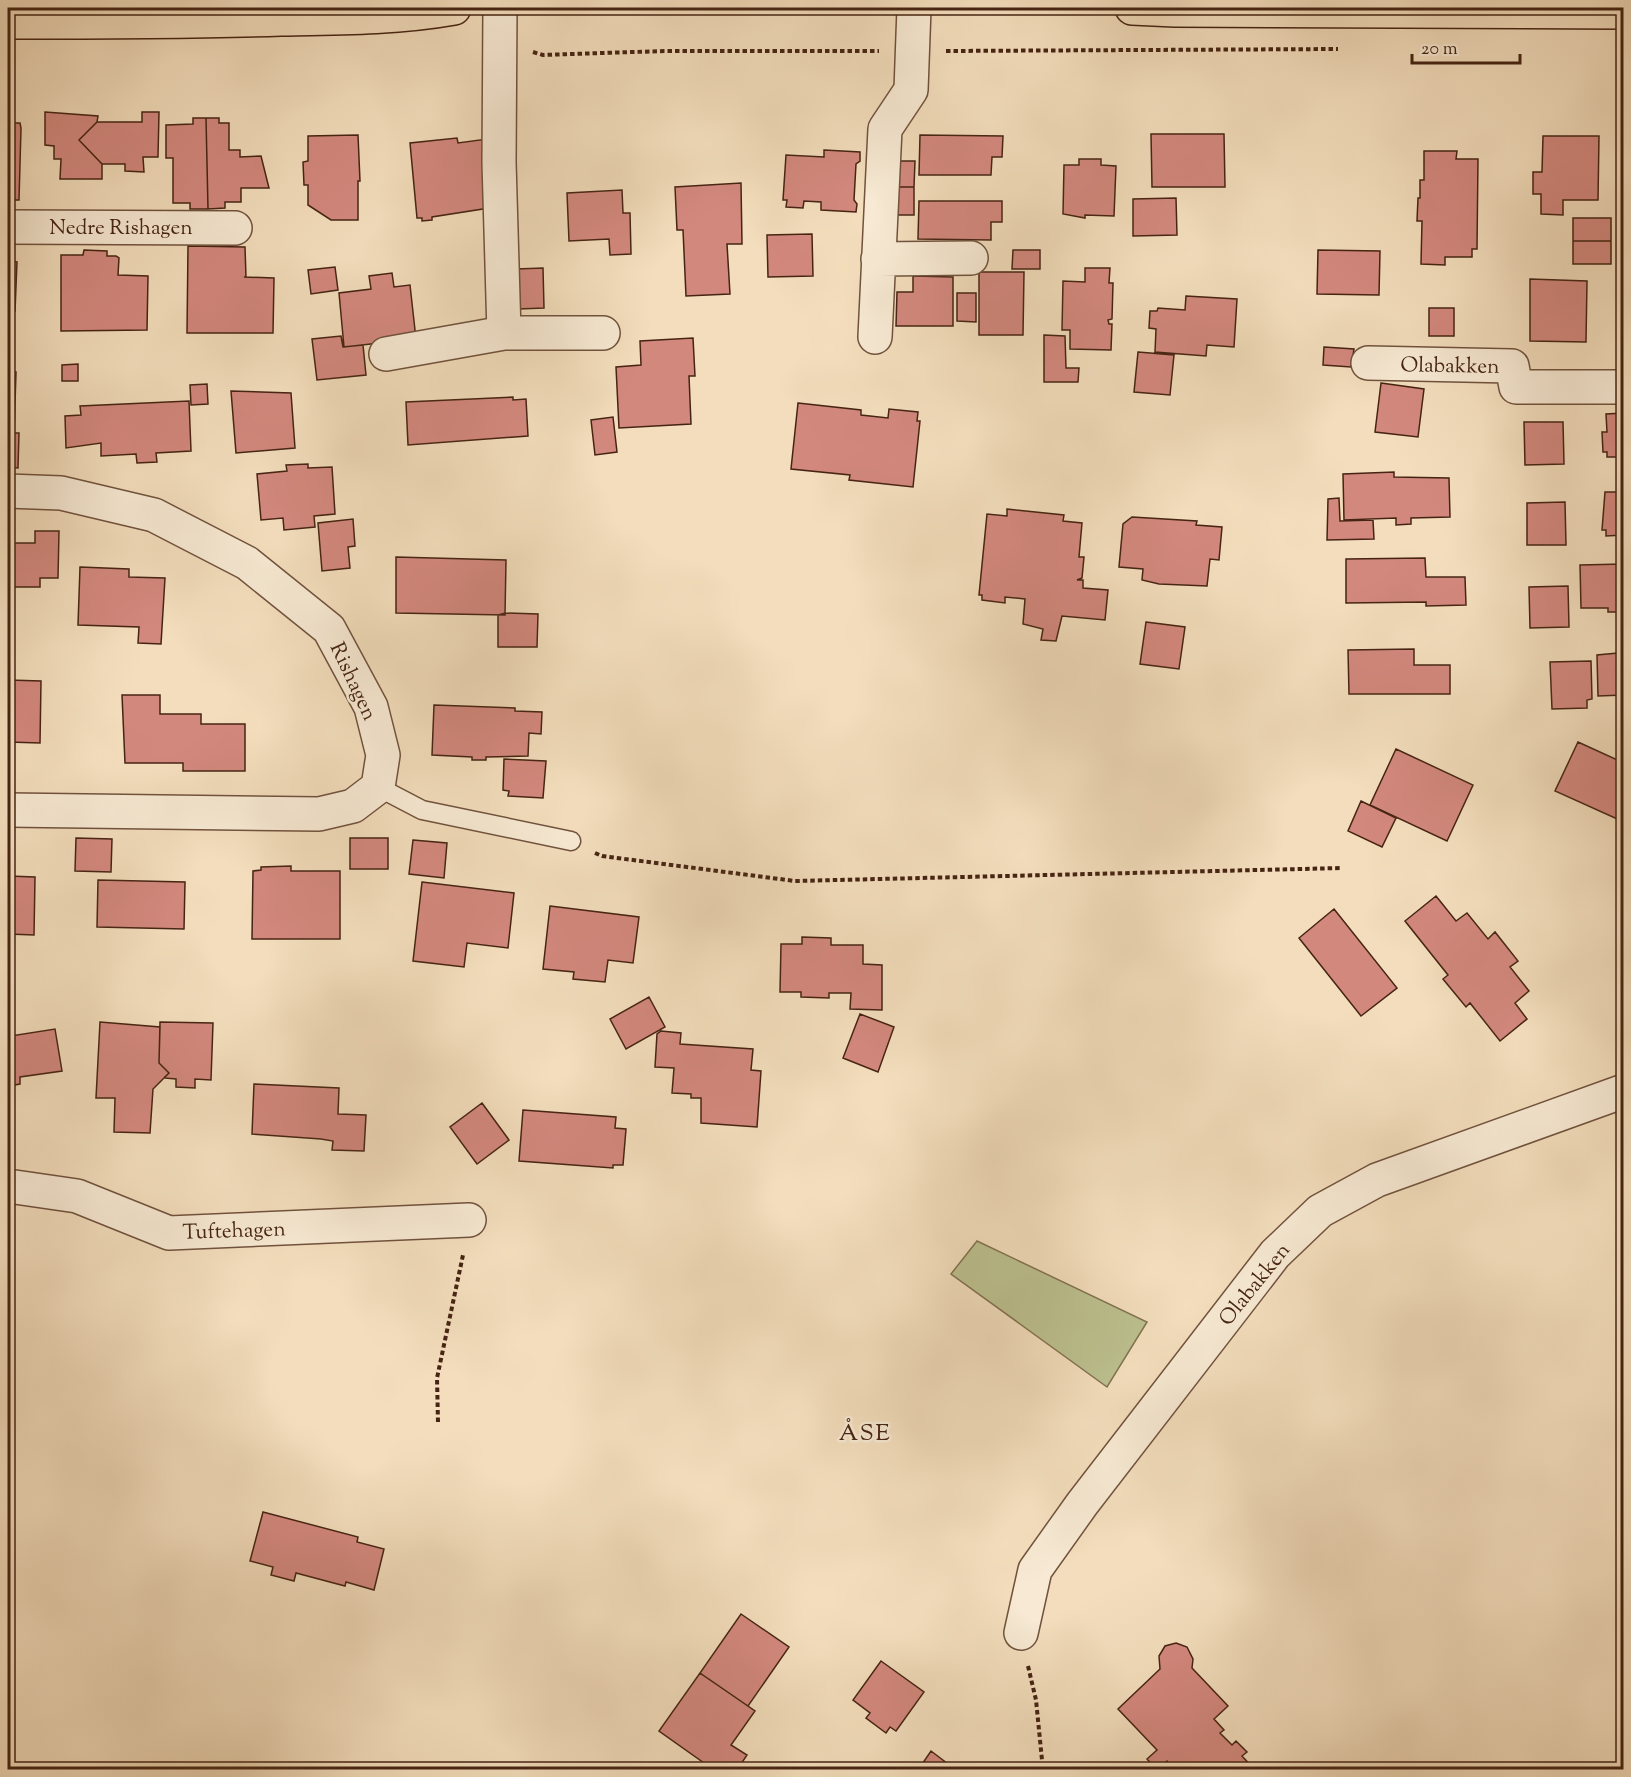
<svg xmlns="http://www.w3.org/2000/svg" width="1631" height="1777" font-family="'Sorts Mill Goudy',serif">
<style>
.green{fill:#bcc08f;stroke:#817251;stroke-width:1.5}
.building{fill:#d3887e;stroke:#462413;stroke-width:1.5}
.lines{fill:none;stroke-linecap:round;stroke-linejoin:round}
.lane-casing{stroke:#71523d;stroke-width:21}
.street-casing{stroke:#71523d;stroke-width:36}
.primary-casing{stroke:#462413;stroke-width:36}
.path{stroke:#462413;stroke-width:4;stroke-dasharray:4.5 3;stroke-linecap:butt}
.lane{stroke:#f7e9d3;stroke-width:18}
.street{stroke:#f7e9d3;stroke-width:33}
.primary{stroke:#f3ddbc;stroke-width:33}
.labels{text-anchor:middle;stroke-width:5;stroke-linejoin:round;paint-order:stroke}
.street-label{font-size:21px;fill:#462413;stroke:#f7e9d3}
.quarter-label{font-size:24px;letter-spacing:1.5px;fill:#462413;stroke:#f7e9d3}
</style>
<rect width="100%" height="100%" fill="#f3ddbc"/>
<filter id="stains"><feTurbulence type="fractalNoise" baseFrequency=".00333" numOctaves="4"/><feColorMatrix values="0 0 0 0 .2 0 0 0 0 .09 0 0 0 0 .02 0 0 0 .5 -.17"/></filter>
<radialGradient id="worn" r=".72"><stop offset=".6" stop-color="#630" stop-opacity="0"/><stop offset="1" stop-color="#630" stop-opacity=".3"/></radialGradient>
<path class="green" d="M977,1241L1147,1322L1107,1387L951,1274Z"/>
<path class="building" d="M45,112L98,116L97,122L79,140L102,164V179H60L61,159H54V146L45,145Z
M142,112H159L158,157H143L144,172L125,171V164H102L79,140L97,122H142Z
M193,118H206L208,209H190V203H173V158H166V125L193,124Z
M206,118H219V123H229V150H240V157L261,156L269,188H241V202H225V208L208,209Z
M8,123H20L21,128L19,200H8Z
M1151,134H1224L1225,187H1152Z
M358,135L360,181H358V220H331L308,205V185H304L303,162L308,161V136Z
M920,135L1003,136L1002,157H992L991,175H919Z
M1543,136H1599L1598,200H1563V215L1541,214V194H1533V172H1542Z
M457,138L458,143L487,139L489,208L432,217V220L422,221V218H417L410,143Z
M824,150L860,152V161L856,164L854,200L857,204L856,212L821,210V202L804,201L803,208L786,207L787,200H783L786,155L824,157Z
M1424,151H1457L1456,159H1478L1477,249H1472V257H1445V265L1421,264L1422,221H1417L1418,198H1420V180H1424Z
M1079,159H1101V165L1116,166L1114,216L1085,215V218L1063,214L1064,165H1079Z
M897,161H915L914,187H896Z
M741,183L742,244H727L730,294L686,296L683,230H677L675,187Z
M896,187H914V215H896Z
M622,190L623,213H630L631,254L610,255L609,239L569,241L567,193Z
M1176,198L1177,235L1133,236V199Z
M919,201H1002V222H991V240L918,239Z
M1573,218H1611V241H1573Z
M812,234L813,276L768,277L767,235Z
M1573,241H1611V264H1573Z
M188,246L245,247L246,277H244L274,278L273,333H187Z
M84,250L107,251V256H116L119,258L118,275L148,276L147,330L61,331V255H83Z
M1013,250H1040V269H1012Z
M1318,250L1380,251L1379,295L1317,294Z
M8,261L17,262L15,311L8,310Z
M335,267L338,290L311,294L308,270Z
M543,268L544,308L518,309L516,269Z
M1085,268H1110L1109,283H1113L1112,319L1108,320L1109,324H1112L1111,350L1070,349V330H1062L1063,281L1085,282Z
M979,272H1024L1023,335H979Z
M392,273L394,287L410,285L416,339L344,347L339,293L371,289L369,276Z
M913,276L953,277V326H896L897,292H913Z
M1530,279L1587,281L1586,342L1530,341Z
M957,293H976V322L957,321Z
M1186,296L1237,299L1234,347L1207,345L1206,356L1155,352L1156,329L1149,328L1150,311H1157L1158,308L1185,310Z
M1429,308H1454V336H1429Z
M1044,335L1065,336L1066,368H1079L1078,382H1044Z
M341,336L343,347L363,345L366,375L317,380L312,339Z
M693,338L695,376H689L691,424L619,428L616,367L641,365L640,341Z
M1324,347L1354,349L1351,367L1323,365Z
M1138,352L1174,355L1170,395L1134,392Z
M78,364V381H62V365Z
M8,372H16L14,435H8Z
M1381,383L1424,389L1418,437L1375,432Z
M207,384L208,404L191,405L190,385Z
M231,391L291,393L295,448L236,453Z
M513,397V400L526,399L528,436L408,445L406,402Z
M189,401L191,451L156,453L157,462L137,463L136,454L101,456V443L66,448L65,416L81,415L80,406Z
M798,403L861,410V415L888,418L889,409L918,412L917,421H920L913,487L849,480L850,475L791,469Z
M1624,413V457H1607V452H1603L1602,432H1607L1606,414Z
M613,417L617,452L595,455L591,420Z
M1524,422H1563L1564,464L1525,465Z
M15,433H19L18,468L8,467V435Z
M308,464V468L332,467L335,514L314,516L315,527L284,530L283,518L261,520L257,474L287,471L286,465Z
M1394,472V477L1449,478L1450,517L1411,518V524L1396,525V518L1344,520L1343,474Z
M1605,492H1624V535L1606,536V530H1602Z
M1339,498L1340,521L1373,520L1374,539L1327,540L1328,499Z
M1565,502L1566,545H1527V503Z
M1007,509L1064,515L1063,521L1082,523L1079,557H1084L1082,578L1077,580H1083V588L1108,590L1105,620L1062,616L1056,641L1041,640L1043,629L1023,624L1025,599L1005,597V603L982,600V595H979L987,514L1007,516Z
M1132,517L1197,521L1196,525L1222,527L1219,560L1210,559L1207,586L1159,584L1142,580L1143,569L1119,567L1123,524Z
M353,519L355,546L348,547L350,568L322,571L318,523Z
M35,531H59L58,578H40V587H8V543H35Z
M396,557L506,560L505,615L396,613Z
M1425,558L1426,577H1465L1466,605L1426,606V602L1346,603V559Z
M1624,564V612H1608V608H1581L1580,565Z
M80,567L129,569V577L165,578L161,644L138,643L139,627L78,625Z
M1568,586L1569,627L1530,628L1529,587Z
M505,613L538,614L537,647H498V615Z
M1146,622L1185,627L1179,669L1140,664Z
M1414,649V665H1450V694H1349L1348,650Z
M1618,653H1624V695L1598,696L1597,655Z
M1591,661L1592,699L1587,700V708L1552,709L1550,662Z
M8,680L41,681L40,743L8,742Z
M122,695H160V714H201V724H245V771H183V763H125Z
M434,705L515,708V711L542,712L541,734L529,733L528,756L486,757V760H472V757L432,755Z
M1578,742L1624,763V822L1555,791Z
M1396,749L1473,785L1447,841L1370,805Z
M504,759L546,761L543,798L508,796L509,791L503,790Z
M1361,801L1396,818L1382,847L1348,831Z
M76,838L112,839L111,872L75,871Z
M350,838H388V869H350Z
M413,840L447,843L444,878L409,874Z
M291,866V871H340V939H252L253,871L261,870V867Z
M8,876L35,877L34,935L8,934Z
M98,880L185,882L184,929L97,927Z
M422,882L514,893L508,948L467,943L464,967L413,961Z
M1436,896L1456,921L1467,913L1488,939L1495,932L1518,961L1510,967L1529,991L1515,1003L1527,1019L1500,1041L1470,1003L1466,1007L1443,979L1448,975L1405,921Z
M550,906L639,917L633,963L608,960L605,982L573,979L574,972L543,969Z
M1334,909L1397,988L1361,1016L1299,938Z
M802,937L831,938V945H863V964L882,965V1010L850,1009L851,993H829V998L801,997V992H780L781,944H802Z
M649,997L665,1027L626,1049L610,1019Z
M860,1014L894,1027L878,1072L843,1058Z
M100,1022L160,1027L159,1063L169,1073L153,1089L150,1133L114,1132L115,1098H96Z
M160,1022L213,1023L211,1080L195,1079V1088L176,1087V1079L164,1078L169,1073L159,1063Z
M55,1029L62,1071L20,1077V1084L8,1086V1032H10L11,1036Z
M661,1031L681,1033L680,1044L753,1049L751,1070L761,1071L757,1127L701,1123V1098H691V1094L672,1093L674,1068L655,1067L657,1034Z
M254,1084L339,1088L338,1114L366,1115L364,1151L332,1150L333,1141L321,1139L252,1134Z
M482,1103L509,1140L477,1164L450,1127Z
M523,1110L616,1117L615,1128L626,1129L623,1165H613V1168L519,1161Z
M263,1512L358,1537L357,1542L384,1549L374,1590L346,1582L345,1586L296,1573L294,1581L271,1575L273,1567L250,1561Z
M741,1614L789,1647L748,1706L700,1673Z
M1176,1643L1187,1647L1193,1659L1192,1668L1228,1706L1214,1719L1224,1730L1220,1733L1232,1745L1236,1741L1247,1752L1242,1756L1255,1770H1175L1167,1761L1157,1770L1147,1759L1157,1750L1118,1709L1160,1669L1159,1656L1165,1646Z
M881,1661L924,1692L896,1731L890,1727L886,1733L866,1718L870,1713L853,1700Z
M700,1673L755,1711L731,1745L747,1755L737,1770H714L659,1731Z
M931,1751L956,1770H918Z"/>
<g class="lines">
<g class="lane-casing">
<path id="lane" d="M378,787L422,810L571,841"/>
</g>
<g class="street-casing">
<path id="street" d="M500,8L499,162L504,333
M8,227L235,228
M878,259L971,258
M875,337L885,129L911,90L914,8
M386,354L504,333H603
M1368,363L1512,366L1516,387H1624
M8,491L61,493L154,515L247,563L329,629L371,707L383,755L378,787L353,806L319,814L8,810
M8,1186L77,1196L169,1233L469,1220
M1021,1633L1035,1570L1082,1504L1275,1254L1320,1211L1377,1180L1624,1091"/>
</g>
<g class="primary-casing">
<path id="primary" d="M1132,8L1175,10L1624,12
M8,22C99,22 190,22 281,19C338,18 398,18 454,8"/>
</g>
<path class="path" d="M946,51L1338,49
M533,52L543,55L664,51H879
M595,853L602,856L795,881L1342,868
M438,1422L437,1378L463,1255
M1028,1666L1036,1700L1043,1770"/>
<use href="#lane" class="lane"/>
<use href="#street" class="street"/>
<use href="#primary" class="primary"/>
</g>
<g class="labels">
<g class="street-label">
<text x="121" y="234">Nedre Rishagen</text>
<text transform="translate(1450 365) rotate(1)" y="7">Olabakken</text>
<text transform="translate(354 681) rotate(65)" y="7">Rishagen</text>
<text transform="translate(234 1230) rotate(-2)" y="7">Tuftehagen</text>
<text transform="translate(1254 1284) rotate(-51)" y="7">Olabakken</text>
</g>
<g class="quarter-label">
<text x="865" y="1440">ÅSE</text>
</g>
</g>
<rect width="1631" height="1777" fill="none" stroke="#f3ddbc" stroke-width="30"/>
<rect x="9" y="9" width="1613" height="1759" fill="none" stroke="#462413" stroke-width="3"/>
<rect x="15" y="15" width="1601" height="1747" fill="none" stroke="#462413" stroke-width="1.5"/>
<path d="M1412 54v9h108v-9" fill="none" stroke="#462413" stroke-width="3"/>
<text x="1421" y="54" font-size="18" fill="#462413" stroke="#f7e9d3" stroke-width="4.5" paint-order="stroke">20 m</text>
<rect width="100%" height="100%" filter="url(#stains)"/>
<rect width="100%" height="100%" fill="url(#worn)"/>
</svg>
